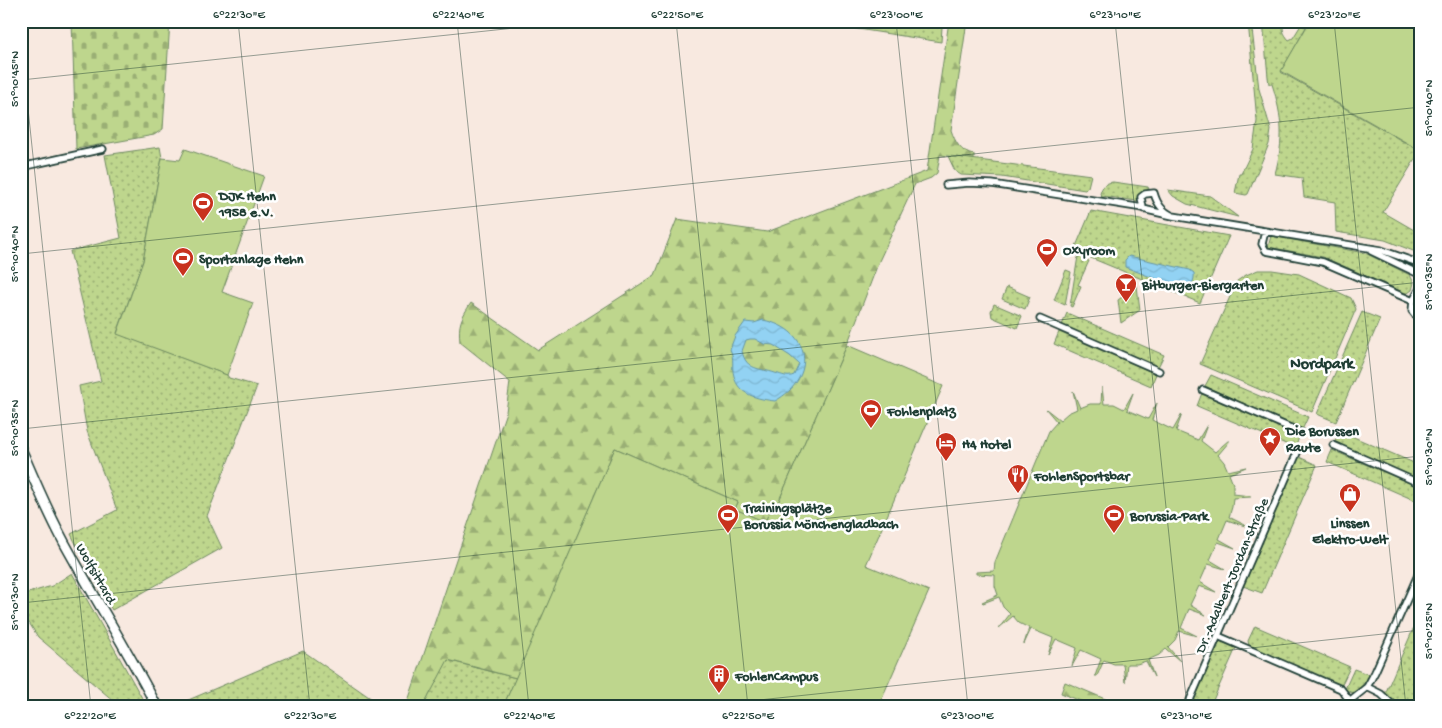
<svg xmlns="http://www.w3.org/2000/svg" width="1442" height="728" font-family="'Gochi Hand',sans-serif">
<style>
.grass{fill:url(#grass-dots);stroke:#6e8a60}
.forest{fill:url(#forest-firs);stroke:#6e8a60}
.cemetery{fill:url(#cemetery-stones);stroke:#6e8a60}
.park{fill:#bed68d;stroke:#6e8a60}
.water{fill:url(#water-waves);stroke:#6496a7;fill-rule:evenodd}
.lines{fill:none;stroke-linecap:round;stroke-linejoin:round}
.street-casing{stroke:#1f3d34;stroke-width:9}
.secondary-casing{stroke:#1f3d34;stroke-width:12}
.street{stroke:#fff;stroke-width:5.5}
.secondary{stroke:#fff;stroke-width:9}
.ticks{fill:none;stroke:#1f3d34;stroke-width:1;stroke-opacity:0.45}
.labels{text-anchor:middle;stroke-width:5;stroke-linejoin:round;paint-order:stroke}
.poi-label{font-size:14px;font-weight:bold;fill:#1f3d34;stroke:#fff;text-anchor:start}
.street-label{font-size:14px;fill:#1f3d34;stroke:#fff}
.quarter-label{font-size:16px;font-weight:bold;fill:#1f3d34;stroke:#fff}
.neatline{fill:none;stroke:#1f3d34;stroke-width:2}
.ticks-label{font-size:12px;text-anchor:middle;fill:#1f3d34}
</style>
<defs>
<pattern id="grass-dots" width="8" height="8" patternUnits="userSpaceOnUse" patternTransform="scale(1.25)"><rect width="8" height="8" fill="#bed68d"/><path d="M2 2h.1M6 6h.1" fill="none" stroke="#9aaf74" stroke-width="1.8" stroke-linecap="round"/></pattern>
<pattern id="forest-firs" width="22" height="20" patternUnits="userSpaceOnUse" patternTransform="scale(1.25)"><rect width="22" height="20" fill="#bed68d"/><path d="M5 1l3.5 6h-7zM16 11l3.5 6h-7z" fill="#9aaf74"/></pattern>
<pattern id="cemetery-stones" width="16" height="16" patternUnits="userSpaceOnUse" patternTransform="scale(1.25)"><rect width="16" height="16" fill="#bed68d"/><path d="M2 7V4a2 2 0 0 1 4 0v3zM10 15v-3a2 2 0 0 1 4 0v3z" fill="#9aaf74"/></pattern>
<pattern id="water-waves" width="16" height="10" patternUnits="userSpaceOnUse" patternTransform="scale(1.25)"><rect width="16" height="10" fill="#92d2f3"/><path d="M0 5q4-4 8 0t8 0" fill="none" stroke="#7db5d1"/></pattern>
</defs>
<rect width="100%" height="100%" fill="#f8e9e0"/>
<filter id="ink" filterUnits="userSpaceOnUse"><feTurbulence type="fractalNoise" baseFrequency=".02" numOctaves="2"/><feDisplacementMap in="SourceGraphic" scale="10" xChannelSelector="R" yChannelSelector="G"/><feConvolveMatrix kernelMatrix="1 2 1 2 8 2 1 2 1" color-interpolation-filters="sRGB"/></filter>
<g filter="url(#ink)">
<path class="grass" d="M807,21H900L942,27L941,42Z
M1248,21H1251L1259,89L1271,130L1269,144L1248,194L1246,195L1235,193L1239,174H1241L1253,149L1257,121Z
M1263,21H1284C1282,30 1283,33 1289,40L1293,38L1301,25L1306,27L1281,72L1420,151L1383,212L1421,234V254L1385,240L1336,232L1335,202L1304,197L1302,178L1275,174C1284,139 1283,119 1272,84H1269L1268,77Z
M160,147L162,158L143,261L117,333L227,375L229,378L257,386L207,516L222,548L112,610L87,566L71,534L117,510L87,431L79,386L101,381L70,251L121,238L105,155Z
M948,156L1091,175L1088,187L1085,190L1002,177L961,175L955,171Z
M1113,182L1148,187L1149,189L1142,193L1137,201L1102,196L1100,194C1102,186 1105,183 1113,182Z
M1168,190L1210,196L1238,217L1187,204L1173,196Z
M1091,211L1229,236L1200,303L1074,251Z
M1271,236L1365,253L1410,275L1414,283L1412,290L1408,293H1405L1323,257L1268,247Z
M1078,256L1089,261L1078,285L1081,286L1072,307L1070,306Z
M1066,270L1071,272L1065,305L1054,300Z
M1258,270H1272L1299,274L1351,298L1356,309L1312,412L1200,364L1237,281L1246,275Z
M1137,286L1140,310L1121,323L1118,300Z
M1007,287L1030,297L1025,309L1002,299Z
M994,304L1022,316L1017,328L992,317L991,311Z
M1362,312L1380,319L1336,422L1317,414Z
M1067,313L1164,355L1158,367L1062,325Z
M1059,332L1156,374L1151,386L1054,344Z
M1211,375L1308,417L1302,430L1205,386Z
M1202,393L1300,435L1295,448L1197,406Z
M1339,432H1342L1421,466V480L1334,443Z
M1332,450L1421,488V503L1327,462Z
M1299,457L1317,465L1262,593L1243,586Z
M72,573L147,707H121L38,637L26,618L21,620V595L52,586Z
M1421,611V707H1398L1385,694Z
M1255,626L1350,667L1341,686L1249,645L1248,641Z
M1220,641L1236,648L1210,707H1191Z
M303,651L382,706L172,707Z
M447,660L516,678L503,707H422Z
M1354,669L1370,675L1361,687L1352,693L1345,689Z"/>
<path class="forest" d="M949,21H967L951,130C955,142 961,153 974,155V159L940,155L937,173L931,178L915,184L879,261L847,345L778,503L772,506L765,522L735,509L738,502L615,448L516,678L448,660L423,707H406L506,412L510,382L460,342C458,324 461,318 471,303L538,350L655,275L677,219L767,232L927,171Z
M1065,682L1124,707H1104L1090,701L1088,704L1061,693Z"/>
<path class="cemetery" d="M72,21H170L163,129L154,135L76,149Z"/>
<path class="park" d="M1310,21H1421V151L1281,71Z
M185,149L264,176L222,292L253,303L227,375L117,334L143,261L162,158L180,160Z
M847,345L943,386L866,565L929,591L878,707H503L615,448L738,502L735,509L765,522L772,506L778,503Z
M1102,387L1104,404H1114L1124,409L1133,393L1127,410L1148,419L1157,403L1152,420L1173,430L1182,414L1176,431L1198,440L1207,425L1201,441L1215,452L1229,440V442L1218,455L1224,462L1228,471L1246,467L1229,474L1233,484V494L1251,496V497L1233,498L1232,507L1229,517L1245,525V526L1227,520L1219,539L1235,548L1218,542L1210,560L1225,569L1208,564L1200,582L1216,592L1199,586L1190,605L1206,615L1189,609L1181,628L1197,636L1179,631L1175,640L1168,647L1180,661L1166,649L1159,655L1148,660L1154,677L1146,661L1137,664H1127L1125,682L1123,664H1114L1104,660L1097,676H1095L1101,659L1081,650L1072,666L1077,648L1056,639L1048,655L1053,638L1031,629L1024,644L1029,628L1019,623L1013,616L999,628L1010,614L1003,607L999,597L983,603L982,602L998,595L995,586V575L976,574V572L994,571L995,562L1049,431L1057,422L1046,409L1060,420L1068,413L1077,409L1073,391L1080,408L1090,404H1101Z"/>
<path class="water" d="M1129,256L1190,270L1194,273C1195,281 1191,289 1182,289L1125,267V260Z
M763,320C813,330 817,378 775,401C758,399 738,395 734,376C731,366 735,360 730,349L735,336L745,322L754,323ZM750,339H755L764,344L773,345L790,356L799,364L794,375C787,378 783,375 775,373C761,368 746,371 742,351L746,340Z"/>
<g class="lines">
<g class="street-casing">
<path id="street" d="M21,167L103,149
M946,185L969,183L992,184L1143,208
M1173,216L1147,210L1143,208L1141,197L1145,194L1154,193C1157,204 1162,211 1173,216L1381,250L1421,264
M1265,231L1262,244L1266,251L1323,262L1413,301
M1371,251L1421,275
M1421,286L1413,301L1412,311L1421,322
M1040,319L1159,371
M1203,390L1302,433
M1333,445L1421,484
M1218,636L1341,689L1350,701
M1367,687L1381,694L1395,707
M1187,707L1297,453
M1342,707L1367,687L1375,672L1421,568"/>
</g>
<g class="secondary-casing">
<path id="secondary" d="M21,449C36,484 51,520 70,553C99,605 130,655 157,707"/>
</g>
<use href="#street" class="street"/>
<use href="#secondary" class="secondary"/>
</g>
</g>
<path class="ticks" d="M238,21L310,707M457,21L529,707M676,21L748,707M896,21L968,707M1115,21L1187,707M1334,21L1406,707M21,42L91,707M21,80L581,21M21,254L1421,107M21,429L1421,282M21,603L1421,456M693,707L1421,630"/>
<defs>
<g id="stadium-pin" transform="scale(1.125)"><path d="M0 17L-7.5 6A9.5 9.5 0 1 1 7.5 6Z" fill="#c8321e" stroke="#fff"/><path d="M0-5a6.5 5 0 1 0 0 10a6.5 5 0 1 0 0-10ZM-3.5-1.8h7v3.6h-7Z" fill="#fff"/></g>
<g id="bar-pin" transform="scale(1.125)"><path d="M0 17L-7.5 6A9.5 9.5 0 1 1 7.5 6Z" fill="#c8321e" stroke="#fff"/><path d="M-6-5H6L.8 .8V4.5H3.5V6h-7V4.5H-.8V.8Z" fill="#fff"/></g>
<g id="sight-pin" transform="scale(1.125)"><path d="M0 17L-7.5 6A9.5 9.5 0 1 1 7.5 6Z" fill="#c8321e" stroke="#fff"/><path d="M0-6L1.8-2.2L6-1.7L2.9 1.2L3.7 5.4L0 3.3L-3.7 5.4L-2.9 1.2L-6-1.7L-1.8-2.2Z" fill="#fff"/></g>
<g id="hotel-pin" transform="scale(1.125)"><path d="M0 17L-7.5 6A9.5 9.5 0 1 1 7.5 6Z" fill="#c8321e" stroke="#fff"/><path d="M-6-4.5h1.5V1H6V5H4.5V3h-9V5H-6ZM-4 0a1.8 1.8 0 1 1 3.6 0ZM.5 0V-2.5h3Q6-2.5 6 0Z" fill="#fff"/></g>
<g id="restaurant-pin" transform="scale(1.125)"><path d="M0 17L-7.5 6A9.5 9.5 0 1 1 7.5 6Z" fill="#c8321e" stroke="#fff"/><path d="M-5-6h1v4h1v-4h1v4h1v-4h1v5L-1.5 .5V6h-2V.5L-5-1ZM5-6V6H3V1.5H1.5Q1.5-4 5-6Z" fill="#fff"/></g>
<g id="shop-pin" transform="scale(1.125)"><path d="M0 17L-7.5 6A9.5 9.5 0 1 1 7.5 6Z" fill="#c8321e" stroke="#fff"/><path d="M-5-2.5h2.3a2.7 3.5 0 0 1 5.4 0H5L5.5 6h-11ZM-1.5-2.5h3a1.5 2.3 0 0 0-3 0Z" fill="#fff"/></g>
<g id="building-pin" transform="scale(1.125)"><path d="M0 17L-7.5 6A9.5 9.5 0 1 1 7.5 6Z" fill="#c8321e" stroke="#fff"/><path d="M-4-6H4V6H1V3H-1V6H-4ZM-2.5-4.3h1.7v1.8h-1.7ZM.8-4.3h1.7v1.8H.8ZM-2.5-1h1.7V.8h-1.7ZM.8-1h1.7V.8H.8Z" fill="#fff"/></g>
</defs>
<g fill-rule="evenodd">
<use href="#stadium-pin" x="203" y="203"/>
<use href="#stadium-pin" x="1047" y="249"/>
<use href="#stadium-pin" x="183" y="258"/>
<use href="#bar-pin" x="1126" y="284"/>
<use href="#stadium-pin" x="871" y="410"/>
<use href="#sight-pin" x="1270" y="438"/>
<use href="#hotel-pin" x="946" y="443"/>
<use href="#restaurant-pin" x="1018" y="475"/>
<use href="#shop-pin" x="1350" y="494"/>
<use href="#stadium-pin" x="728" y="515"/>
<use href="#stadium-pin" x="1114" y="515"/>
<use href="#building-pin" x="719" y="675"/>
</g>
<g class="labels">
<g class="poi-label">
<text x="219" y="200">DJK Hehn<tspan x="219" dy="16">1958 e.V.</tspan></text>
<text x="1063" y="254">Oxyroom</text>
<text x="199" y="263">Sportanlage Hehn</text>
<text x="1142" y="289">Bitburger-Biergarten</text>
<text x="887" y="415">Fohlenplatz</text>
<text x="1286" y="435">Die Borussen<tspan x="1286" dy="16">Raute</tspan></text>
<text x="962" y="448">H4 Hotel</text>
<text x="1034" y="480">FohlenSportsbar</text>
<text x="744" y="512">Trainingsplätze<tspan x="744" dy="16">Borussia Mönchengladbach</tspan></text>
<text x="1130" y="520">Borussia-Park</text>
<text x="1350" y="527" text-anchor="middle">Linssen<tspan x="1350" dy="16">Elektro-Welt</tspan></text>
<text x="735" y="680">FohlenCampus</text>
</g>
<g class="street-label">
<text transform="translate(97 573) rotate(60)" y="5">Wolfsittard</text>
<text transform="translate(1231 575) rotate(-67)" y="5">Dr.-Adalbert-Jordan-Straße</text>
</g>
<g class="quarter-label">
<text x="1322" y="368">Nordpark</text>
</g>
</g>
<rect width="1442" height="728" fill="none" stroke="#fff" stroke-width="55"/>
<rect x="28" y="28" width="1386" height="672" class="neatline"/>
<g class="ticks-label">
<text x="239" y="18">6°22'30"E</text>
<text x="458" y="18">6°22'40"E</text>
<text x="677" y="18">6°22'50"E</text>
<text x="896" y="18">6°23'00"E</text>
<text x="1115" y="18">6°23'10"E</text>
<text x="1334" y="18">6°23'20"E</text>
<text transform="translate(14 79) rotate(-90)" y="4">51°10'45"N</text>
<text transform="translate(1428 108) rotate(-90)" y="4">51°10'40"N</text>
<text transform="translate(14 254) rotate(-90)" y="4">51°10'40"N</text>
<text transform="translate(1428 282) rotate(-90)" y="4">51°10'35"N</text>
<text transform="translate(14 428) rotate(-90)" y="4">51°10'35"N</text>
<text transform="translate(1428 457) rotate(-90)" y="4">51°10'30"N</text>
<text transform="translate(14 602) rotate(-90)" y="4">51°10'30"N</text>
<text transform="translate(1428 631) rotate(-90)" y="4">51°10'25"N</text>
<text x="90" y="719">6°22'20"E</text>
<text x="310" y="719">6°22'30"E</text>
<text x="529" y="719">6°22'40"E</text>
<text x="748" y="719">6°22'50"E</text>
<text x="967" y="719">6°23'00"E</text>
<text x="1186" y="719">6°23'10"E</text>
</g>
</svg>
